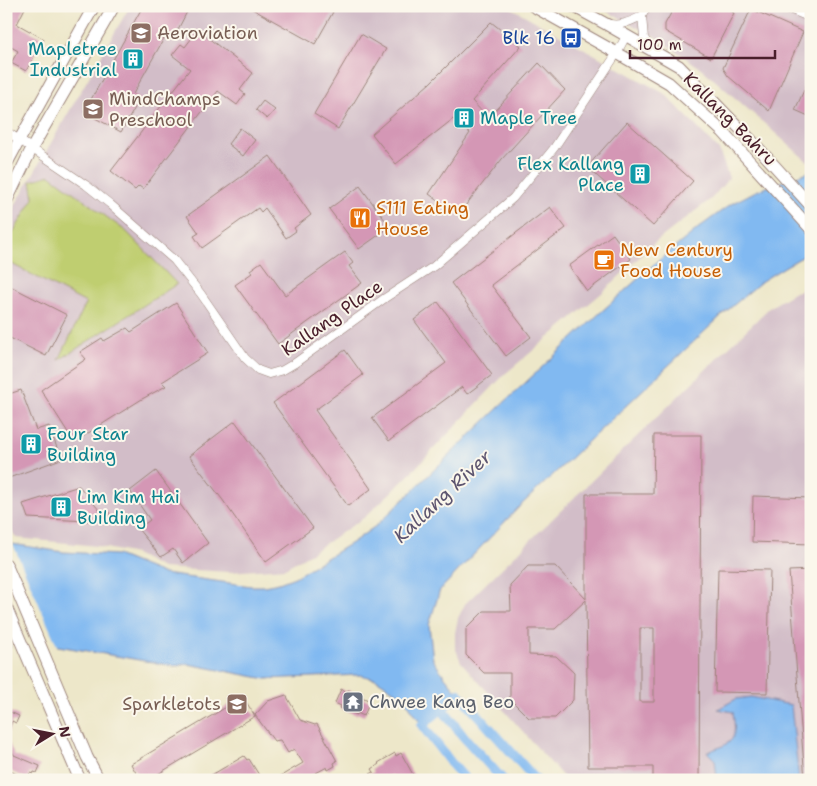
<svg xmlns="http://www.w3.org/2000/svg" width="817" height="786" font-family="'Shantell Sans',sans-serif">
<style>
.industrial{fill:#d2bdc8}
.green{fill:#bfce70;stroke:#84764e}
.water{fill:#81b9f1;stroke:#666c8e}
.pier{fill:#ede7c9}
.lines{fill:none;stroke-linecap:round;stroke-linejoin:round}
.canal{stroke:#81b9f1;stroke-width:10}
.building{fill:#d497b5;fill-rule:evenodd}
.minor-casing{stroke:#9c837a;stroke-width:9}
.secondary-casing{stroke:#9c837a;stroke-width:13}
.minor{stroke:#fff;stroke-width:8}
.secondary{stroke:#fff;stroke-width:11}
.labels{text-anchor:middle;stroke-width:4;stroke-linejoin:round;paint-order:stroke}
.education-label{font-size:18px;fill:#785e54;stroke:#fbf7ec;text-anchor:start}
.transit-label{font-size:18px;fill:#164399;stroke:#fbf7ec;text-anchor:end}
.culture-label{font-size:18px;fill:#0d838f;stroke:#fbf7ec;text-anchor:start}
.street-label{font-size:18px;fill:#4a1f2b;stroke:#fbf7ec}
.food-label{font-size:18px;fill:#c56008;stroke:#fbf7ec;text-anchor:start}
.worship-label{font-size:18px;fill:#5b616d;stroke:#fbf7ec;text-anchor:start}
.water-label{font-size:19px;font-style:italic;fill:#5d5570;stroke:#fbf7ec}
</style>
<rect width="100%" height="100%" fill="#fbf7ec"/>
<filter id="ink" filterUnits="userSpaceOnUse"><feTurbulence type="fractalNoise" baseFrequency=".02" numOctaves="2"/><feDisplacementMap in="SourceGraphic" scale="10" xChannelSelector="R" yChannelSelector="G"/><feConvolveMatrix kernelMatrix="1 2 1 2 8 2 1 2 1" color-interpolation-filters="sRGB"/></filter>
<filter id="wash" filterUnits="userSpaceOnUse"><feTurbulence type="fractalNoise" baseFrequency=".0096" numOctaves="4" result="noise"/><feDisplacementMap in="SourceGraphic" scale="20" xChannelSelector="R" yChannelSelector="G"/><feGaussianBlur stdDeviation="1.12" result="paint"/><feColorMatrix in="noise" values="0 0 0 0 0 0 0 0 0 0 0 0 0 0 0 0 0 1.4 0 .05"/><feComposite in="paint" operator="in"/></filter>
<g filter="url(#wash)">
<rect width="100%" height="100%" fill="#ede7c9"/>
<path class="industrial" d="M130,6H508L665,94L719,150L729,178L712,198L653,244L603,292L505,374L405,479L365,517L311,553L285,568L229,572L162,568L135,554L97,546L16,538L6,521V221Z
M596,6H811V160L807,161L702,69L654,36Z
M811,287V780H566L461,662L455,647V633L458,618L465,604L769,308L795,292Z"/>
<path class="green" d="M50,175L127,232L177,284L59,360L86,303L6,261V244L34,198L31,181Z"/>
<path class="water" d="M811,171V252L786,266L762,281L722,315L520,506L440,590L429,625L433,660L445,677L459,694L422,725L408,704L398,693L376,679L360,675L266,679L188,664L174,666L58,646L10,647L6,648V545L12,544L63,552L117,555L164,574L251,586H264L279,583L295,577L353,542L377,525L494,412L601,312L651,267L701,226L731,204L756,191Z
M751,697L791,705L799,780H717L715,760L707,752C734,742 737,742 733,712L718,709L736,699Z"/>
<path class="pier" d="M6,542H12L58,648L12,649L6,635Z"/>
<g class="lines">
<path class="canal" d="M434,699L463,736L503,780
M466,780L451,763L422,725L459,694L536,780"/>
</g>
<g id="blocks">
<path class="building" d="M6,6H26L17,24L44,39L26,71L11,63L18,51L6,44Z
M143,6H190L174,37L167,33L133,94L140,99L121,132L84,112Z
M247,6H323L333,12L315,44Z
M675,6H723L734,13L711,58L665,31V24Z
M751,9L803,32L769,111L728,76L723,68Z
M491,22L521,46L472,101L488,118L539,63L565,90L502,159L458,215L429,194L470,133L453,119L396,164L372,134L430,83Z
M198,30L253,73L240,90L245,94L237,105L218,91L143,189L139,186L135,190L111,171L190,69L172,55L181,44L185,47Z
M361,34L386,49L338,129L314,114Z
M811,75V117L795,110Z
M263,101L275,110L267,119L256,110Z
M627,122L693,181L653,226L587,167Z
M240,128L255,140L243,156L228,144Z
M270,156L311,215L294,228L296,231L286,238L265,208L261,212L258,208L202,248L194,236L199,233L187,216Z
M360,186L390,227L359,249L329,209Z
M550,207L566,228L491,285L531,337L506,356L451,283Z
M613,234L631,259L587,291L569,266Z
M345,252L353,263L349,266L362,283L278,344L235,285L252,273L250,270L261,262L285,295Z
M12,287L67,315L46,356L6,336V298Z
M438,302L492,375L467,394L462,387L389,441L372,418L446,363L414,320Z
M176,303L208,353L162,382L166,386L142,399L74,442L41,390L86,359L80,352L102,338L104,341L127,328L131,332Z
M345,350L363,375L315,410L371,489L348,506L273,403Z
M21,390L36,430L49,426L61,459L6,479V395Z
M235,421L313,528L266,562L222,499L189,456Z
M654,435H701L699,780H653V767H588L586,600L555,629H529V655L556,656L574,673L573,700L555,718H529L510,699V673H484L466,655V629L484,611H511L510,585L528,566H555L586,599V494H653ZM640,628H654V702H640Z
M156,471L208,543L183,563L173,549L161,557L138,529L150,520L130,491Z
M79,486L100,511L109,512V522L28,518L23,504Z
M753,496L811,498V544L752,542Z
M718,569L770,570L767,693L715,692Z
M811,570V780H805L789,571Z
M341,689L347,692L348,690L370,701L364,716L357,713V715L340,708L341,706L335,703Z
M286,695L300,720L315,725L317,724L337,761L334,763L335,766L328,770L327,767L303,780H274L303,763L294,749L288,753L280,740L274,741L255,715L268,701Z
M243,697L255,716L148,780H140L131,764Z
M6,710L19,716L16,723L12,721L7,736Z
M6,737L14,755L40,766L37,773L34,772L33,774L30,773L27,779L6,769Z
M395,753L396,756L401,753L416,780H395L392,775L385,780H374L370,774L374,772L372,769L379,764L378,763Z
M244,756L247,760L249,759L259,775L257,776L259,780H203Z"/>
</g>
</g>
<g filter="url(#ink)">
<use href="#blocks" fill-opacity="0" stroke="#9c837a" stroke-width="1"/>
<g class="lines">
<g class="minor-casing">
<path id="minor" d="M647,6L642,16L644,38L650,47
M782,6L811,18
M610,24C622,26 631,21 642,16
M6,131L86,185L110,204L174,260L201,294L245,358L258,370L269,374L283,370L295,363L385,298L434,266L513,198L554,148L617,53L626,36"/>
</g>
<g class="secondary-casing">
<path id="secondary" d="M533,6L617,53L669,83L723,132L811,229
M573,6L606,24L679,66L752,141L811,206
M6,165L20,139L94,6
M6,202L32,148L114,6
M6,564L87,757L99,780
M6,607L80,780"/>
</g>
<use href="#minor" class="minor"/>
<use href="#secondary" class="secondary"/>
</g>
</g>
<defs>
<g id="school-square" transform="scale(1.125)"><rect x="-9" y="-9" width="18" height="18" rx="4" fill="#8d6e63" stroke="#fbf7ec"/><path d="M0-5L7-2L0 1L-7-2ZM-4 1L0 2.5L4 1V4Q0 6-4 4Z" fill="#fff"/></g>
<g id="bus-square" transform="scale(1.125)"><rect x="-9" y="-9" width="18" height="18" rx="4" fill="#1a4fb4" stroke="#fbf7ec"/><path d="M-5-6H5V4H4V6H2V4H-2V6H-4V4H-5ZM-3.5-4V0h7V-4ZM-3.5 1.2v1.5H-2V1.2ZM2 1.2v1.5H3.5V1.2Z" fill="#fff"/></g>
<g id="building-square" transform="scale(1.125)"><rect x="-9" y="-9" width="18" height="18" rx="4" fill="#0f9aa8" stroke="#fbf7ec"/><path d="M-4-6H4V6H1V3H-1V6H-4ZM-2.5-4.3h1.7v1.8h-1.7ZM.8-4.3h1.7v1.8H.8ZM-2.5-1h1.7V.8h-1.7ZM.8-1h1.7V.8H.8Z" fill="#fff"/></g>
<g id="restaurant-square" transform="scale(1.125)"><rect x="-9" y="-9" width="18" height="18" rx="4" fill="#e8710a" stroke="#fbf7ec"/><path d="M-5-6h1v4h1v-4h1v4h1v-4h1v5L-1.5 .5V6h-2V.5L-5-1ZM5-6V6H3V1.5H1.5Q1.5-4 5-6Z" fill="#fff"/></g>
<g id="cafe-square" transform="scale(1.125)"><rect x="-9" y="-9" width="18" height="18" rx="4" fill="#e8710a" stroke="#fbf7ec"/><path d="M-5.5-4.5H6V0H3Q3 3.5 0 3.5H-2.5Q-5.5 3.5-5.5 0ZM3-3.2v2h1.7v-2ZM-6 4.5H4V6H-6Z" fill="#fff"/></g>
<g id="temple-square" transform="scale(1.125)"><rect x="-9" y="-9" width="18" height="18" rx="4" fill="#6b7280" stroke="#fbf7ec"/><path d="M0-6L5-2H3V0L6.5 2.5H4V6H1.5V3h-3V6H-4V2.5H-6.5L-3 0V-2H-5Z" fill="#fff"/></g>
</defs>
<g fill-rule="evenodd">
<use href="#school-square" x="141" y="33"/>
<use href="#bus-square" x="571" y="38"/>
<use href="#building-square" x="133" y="59"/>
<use href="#school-square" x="93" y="109"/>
<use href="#building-square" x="464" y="118"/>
<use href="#building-square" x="640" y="174"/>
<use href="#restaurant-square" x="360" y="218"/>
<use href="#cafe-square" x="604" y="260"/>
<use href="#building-square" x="31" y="444"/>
<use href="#building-square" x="61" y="507"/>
<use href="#temple-square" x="353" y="702"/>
<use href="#school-square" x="237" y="704"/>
</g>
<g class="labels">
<g class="education-label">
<text x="157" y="39">Aeroviation</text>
<text x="109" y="105">MindChamps<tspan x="109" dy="21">Preschool</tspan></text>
<text x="221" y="710" text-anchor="end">Sparkletots</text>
</g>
<g class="transit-label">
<text x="555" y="44">Blk 16</text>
</g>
<g class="culture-label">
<text x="117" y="55" text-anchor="end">Mapletree<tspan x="117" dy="21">Industrial</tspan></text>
<text x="480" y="124">Maple Tree</text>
<text x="624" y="170" text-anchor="end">Flex Kallang<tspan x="624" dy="21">Place</tspan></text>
<text x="47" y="440">Four Star<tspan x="47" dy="21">Building</tspan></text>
<text x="77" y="503">Lim Kim Hai<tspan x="77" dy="21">Building</tspan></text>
</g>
<g class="street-label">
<text transform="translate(730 119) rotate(45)" y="6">Kallang Bahru</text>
<text transform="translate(332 318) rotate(-35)" y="6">Kallang Place</text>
</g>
<g class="food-label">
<text x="376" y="214">S111 Eating<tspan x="376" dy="21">House</tspan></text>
<text x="620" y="256">New Century<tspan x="620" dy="21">Food House</tspan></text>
</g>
<g class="worship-label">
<text x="369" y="708">Chwee Kang Beo</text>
</g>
<g class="water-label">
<text transform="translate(442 496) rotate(-43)" y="7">Kallang River</text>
</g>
</g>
<rect width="817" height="786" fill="none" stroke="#fbf7ec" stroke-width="25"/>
<g transform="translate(52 734) rotate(80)" stroke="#fbf7ec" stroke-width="4" paint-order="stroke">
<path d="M0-4L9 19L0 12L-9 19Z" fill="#4a1f2b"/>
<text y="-8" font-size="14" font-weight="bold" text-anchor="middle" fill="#4a1f2b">N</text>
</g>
<path d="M630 50v8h145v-8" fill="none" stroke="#4a1f2b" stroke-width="2.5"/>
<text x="637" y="50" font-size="15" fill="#4a1f2b" stroke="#fbf7ec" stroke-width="4" paint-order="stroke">100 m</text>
</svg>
